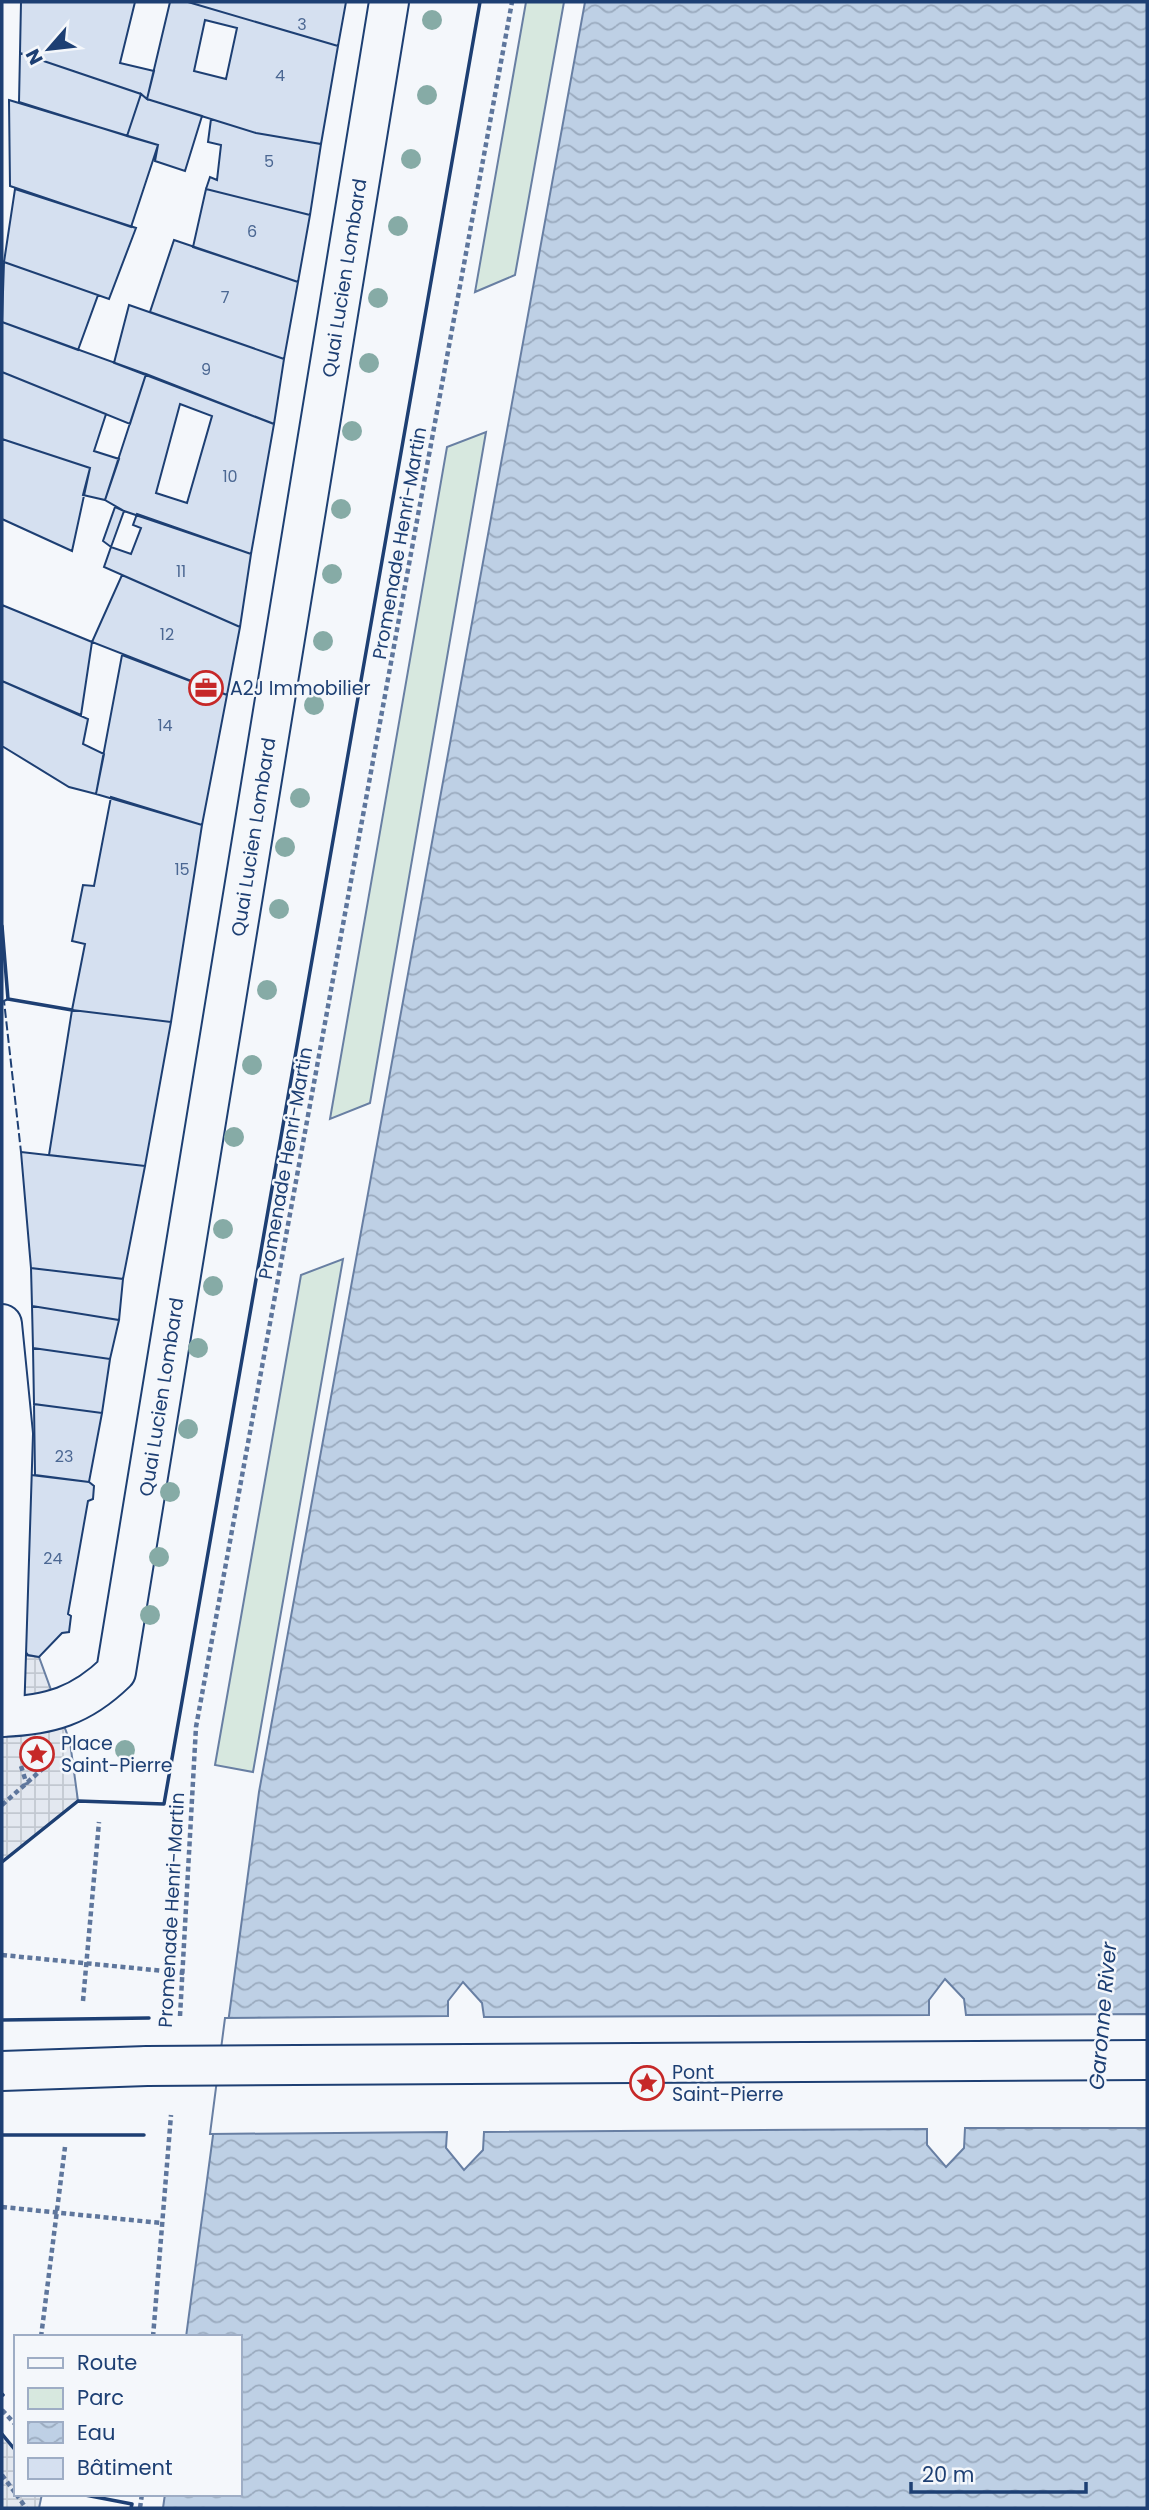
<svg xmlns="http://www.w3.org/2000/svg" width="1149" height="2510" font-family="Poppins,sans-serif">
<style>
.green{fill:#d7e8df;stroke:#687fa3;stroke-width:2}
.plaza{fill:url(#plaza-grid);stroke:#687fa3;stroke-width:2}
.water{fill:url(#water-waves);stroke:#687fa3;stroke-width:2}
.pier{fill:#f4f7fb;stroke:#687fa3;stroke-width:2}
.building{fill:#d5e0f0;stroke:#1d3f73;stroke-width:2;fill-rule:evenodd}
.lines{fill:none;stroke-linecap:round;stroke-linejoin:round}
.pedestrian-casing{stroke:#1d3f73;stroke-width:42}
.minor-casing{stroke:#1d3f73;stroke-width:42}
.path{stroke:#5e769c;stroke-width:4.5;stroke-dasharray:5 3.5;stroke-linecap:butt}
.pedestrian{stroke:#f4f7fb;stroke-width:38}
.minor{stroke:#f4f7fb;stroke-width:38}
.pedestrian-bridge-casing{stroke:#1d3f73;stroke-width:42;stroke-linecap:butt}
.pedestrian-bridge{stroke:#f4f7fb;stroke-width:38}
.fence{stroke:#1d3f73;stroke-width:2;stroke-dasharray:9 3.5;stroke-linecap:butt}
.wall{stroke:#1d3f73;stroke-width:3.5}
.tree{fill:#86aba6}
.labels{text-anchor:middle;stroke-width:5;stroke-linejoin:round;paint-order:stroke}
.number-label{font-size:16px;fill:#4b6792}
.street-label{font-size:19px;fill:#1d3f73;stroke:#f4f7fb}
.poi-label{font-size:19px;fill:#1d3f73;stroke:#f4f7fb;text-anchor:start}
.water-label{font-size:21px;font-style:italic;fill:#1d3f73;stroke:#f4f7fb}
</style>
<defs>
<pattern id="plaza-grid" width="8" height="8" patternUnits="userSpaceOnUse" patternTransform="scale(1.75)"><rect width="8" height="8" fill="#e3e8f0"/><path d="M0 4h8M4 0v8" fill="none" stroke="#c2c8d1"/></pattern>
<pattern id="water-waves" width="16" height="10" patternUnits="userSpaceOnUse" patternTransform="scale(1.75)"><rect width="16" height="10" fill="#bed0e5"/><path d="M0 5q4-4 8 0t8 0" fill="none" stroke="#9aaabe"/></pattern>
</defs>
<rect width="100%" height="100%" fill="#f4f7fb"/>
<path class="green" d="M526,2H564L515,275L475,292Z
M486,432L370,1103L330,1119L447,447Z
M343,1259L253,1772L215,1765L301,1275Z"/>
<path class="plaza" d="M2,1652L39,1657L70,1742L78,1801L2,1862Z
M2,2434L16,2451V2494H42L39,2508H2Z"/>
<path class="water" d="M585,2H1147V2508H163L165,2494H240V2337H186L259,1792Z"/>
<path class="pier" d="M945,1979L964,1999L966,2015L1147,2014V2128H965L964,2148L946,2167L927,2145V2129L484,2132L483,2150L464,2170L446,2148L447,2132L210,2134L225,2018L448,2016V2001L463,1982L482,2003L484,2017L929,2015V2000Z"/>
<path class="building" d="M21,2H135L120,63L154,71L147,99L141,94L20,53Z
M170,2H188L338,46L321,144L256,133L147,99ZM205,20L237,28L226,79L194,71Z
M188,2H346L338,46Z
M20,53L141,94L127,136L19,102Z
M141,94L147,99L202,116L185,171L155,161L158,145L127,136Z
M9,100L158,145L131,227L10,186Z
M211,119L256,133L321,144L310,215L206,189L210,177L217,180L221,145L208,142Z
M15,189L136,228L109,299L4,262Z
M206,189L310,215L298,282L193,247Z
M174,240L298,282L284,359L150,312Z
M4,262L98,295L78,350L2,322Z
M129,305L284,359L274,424L114,363Z
M2,322L146,374L130,424L2,372Z
M2,372L106,414L94,451L119,459L105,500L83,495L90,468L2,439Z
M146,374L274,424L251,554L124,511L105,500ZM180,404L212,416L187,503L156,493Z
M2,439L90,468L72,551L2,519Z
M115,507L124,511L111,547L103,541Z
M137,514L251,554L240,627L104,567L111,547L131,554L141,528L133,525Z
M122,575L240,627L227,695L92,642Z
M2,605L92,642L81,715L2,681Z
M122,655L227,695L202,825L96,794Z
M2,681L88,719L83,744L104,754L96,794L69,787L2,746Z
M111,797L202,825L171,1022L72,1010L85,944L72,941L83,885L94,886Z
M72,1010L171,1022L145,1166L49,1155Z
M21,1152L145,1166L123,1279L31,1268Z
M31,1268L123,1279L119,1320L32,1306Z
M32,1306L119,1320L110,1359L33,1348Z
M33,1348L110,1359L102,1413L34,1404Z
M34,1404L102,1413L89,1482L35,1475Z
M31,1475L89,1482L94,1486L93,1499L88,1501L68,1614L71,1616L69,1632L62,1633L39,1657L28,1655L23,1649Z"/>
<g class="lines">
<g class="pedestrian-casing">
<path id="pedestrian" d="M2,2071L147,2066"/>
</g>
<g class="minor-casing">
<path id="minor" d="M2,1324L13,1434L4,1717
M2,1717C50,1715 81,1706 116,1672L389,2"/>
</g>
<path class="path" d="M21,1766L27,1785
M2,1805L48,1764
M2,1955L184,1973
M83,2001L99,1822
M180,2016L196,1727L512,2
M2,2207L161,2223
M41,2337L65,2147
M153,2337L171,2115
M2,2410L16,2425
M2,2475L16,2494
M16,2494L26,2508
M140,2508L142,2494"/>
<use href="#pedestrian" class="pedestrian"/>
<use href="#minor" class="minor"/>
<g class="pedestrian-bridge-casing">
<path id="pedestrian-bridge" d="M147,2066L1147,2060"/>
</g>
<use href="#pedestrian-bridge" class="pedestrian-bridge"/>
<path class="fence" d="M8,999L4,1001L21,1152"/>
<path class="wall" d="M2,926L8,999L72,1010
M2,1862L78,1801L164,1804L480,2
M2,2020L149,2018
M2,2135H144
M2,2394L3,2395
M2,2434L16,2451
M80,2494L132,2504L131,2508"/>
</g>
<g class="tree">
<circle cx="432" cy="20" r="10"/>
<circle cx="427" cy="95" r="10"/>
<circle cx="411" cy="159" r="10"/>
<circle cx="398" cy="226" r="10"/>
<circle cx="378" cy="298" r="10"/>
<circle cx="369" cy="363" r="10"/>
<circle cx="352" cy="431" r="10"/>
<circle cx="341" cy="509" r="10"/>
<circle cx="332" cy="574" r="10"/>
<circle cx="323" cy="641" r="10"/>
<circle cx="314" cy="705" r="10"/>
<circle cx="300" cy="798" r="10"/>
<circle cx="285" cy="847" r="10"/>
<circle cx="279" cy="909" r="10"/>
<circle cx="267" cy="990" r="10"/>
<circle cx="252" cy="1065" r="10"/>
<circle cx="234" cy="1137" r="10"/>
<circle cx="223" cy="1229" r="10"/>
<circle cx="213" cy="1286" r="10"/>
<circle cx="198" cy="1348" r="10"/>
<circle cx="188" cy="1429" r="10"/>
<circle cx="170" cy="1492" r="10"/>
<circle cx="159" cy="1557" r="10"/>
<circle cx="150" cy="1615" r="10"/>
<circle cx="125" cy="1750" r="10"/>
</g>
<defs>
<g id="office-ring" transform="scale(1.75)"><circle r="9.5" fill="#f4f7fb" stroke="#c62828" stroke-width="1.5"/><path d="M-6-3h4V-5.5h4V-3h4V5H-6ZM-1-4.5V-3h2v-1.5ZM-6 0V1H6V0Z" fill="#c62828"/></g>
<g id="sight-ring" transform="scale(1.75)"><circle r="9.5" fill="#f4f7fb" stroke="#c62828" stroke-width="1.5"/><path d="M0-6L1.8-2.2L6-1.7L2.9 1.2L3.7 5.4L0 3.3L-3.7 5.4L-2.9 1.2L-6-1.7L-1.8-2.2Z" fill="#c62828"/></g>
</defs>
<g fill-rule="evenodd">
<use href="#office-ring" x="206" y="688"/>
<use href="#sight-ring" x="37" y="1754"/>
<use href="#sight-ring" x="647" y="2083"/>
</g>
<g class="labels">
<g class="number-label">
<text x="302" y="30">3</text>
<text x="280" y="81">4</text>
<text x="269" y="167">5</text>
<text x="252" y="237">6</text>
<text x="225" y="303">7</text>
<text x="206" y="375">9</text>
<text x="230" y="482">10</text>
<text x="181" y="577">11</text>
<text x="167" y="640">12</text>
<text x="165" y="731">14</text>
<text x="182" y="875">15</text>
<text x="64" y="1462">23</text>
<text x="53" y="1564">24</text>
</g>
<g class="street-label">
<text transform="translate(344 278) rotate(-81)" y="7">Quai Lucien Lombard</text>
<text transform="translate(399 543) rotate(-80)" y="7">Promenade Henri-Martin</text>
<text transform="translate(253 837) rotate(-81)" y="7">Quai Lucien Lombard</text>
<text transform="translate(285 1163) rotate(-80)" y="7">Promenade Henri-Martin</text>
<text transform="translate(161 1397) rotate(-81)" y="7">Quai Lucien Lombard</text>
<text transform="translate(171 1910) rotate(-87)" y="7">Promenade Henri-Martin</text>
</g>
<g class="poi-label">
<text x="230" y="695">A2J Immobilier</text>
<text x="61" y="1750">Place<tspan x="61" dy="22">Saint-Pierre</tspan></text>
<text x="672" y="2079">Pont<tspan x="672" dy="22">Saint-Pierre</tspan></text>
</g>
<g class="water-label">
<text transform="translate(1103 2016) rotate(-85)" y="7">Garonne River</text>
</g>
</g>
<rect width="1149" height="2510" fill="none" stroke="#1d3f73" stroke-width="7"/>
<rect x="14" y="2335" width="228" height="161" fill="#f4f7fb" stroke="#9eadc5" stroke-width="2"/>
<rect x="28" y="2358" width="35" height="10" fill="#f4f7fb" stroke="#9eadc5" stroke-width="2"/>
<text x="77" y="2370" font-size="21" fill="#1d3f73">Route</text>
<rect x="28" y="2388" width="35" height="21" fill="#d7e8df" stroke="#9eadc5" stroke-width="2"/>
<text x="77" y="2405" font-size="21" fill="#1d3f73">Parc</text>
<rect x="28" y="2422" width="35" height="21" fill="url(#water-waves)" stroke="#9eadc5" stroke-width="2"/>
<text x="77" y="2440" font-size="21" fill="#1d3f73">Eau</text>
<rect x="28" y="2458" width="35" height="21" fill="#d5e0f0" stroke="#9eadc5" stroke-width="2"/>
<text x="77" y="2475" font-size="21" fill="#1d3f73">Bâtiment</text>
<g transform="translate(49 49) rotate(242)" stroke="#f4f7fb" stroke-width="5" paint-order="stroke">
<path d="M0-5L12 26L0 18L-12 26Z" fill="#1d3f73"/>
<text y="-10" font-size="19" font-weight="bold" text-anchor="middle" fill="#1d3f73">N</text>
</g>
<path d="M911 2482v10h175v-10" fill="none" stroke="#1d3f73" stroke-width="3.5"/>
<text x="922" y="2482" font-size="21" fill="#1d3f73" stroke="#f4f7fb" stroke-width="5" paint-order="stroke">20 m</text>
</svg>
